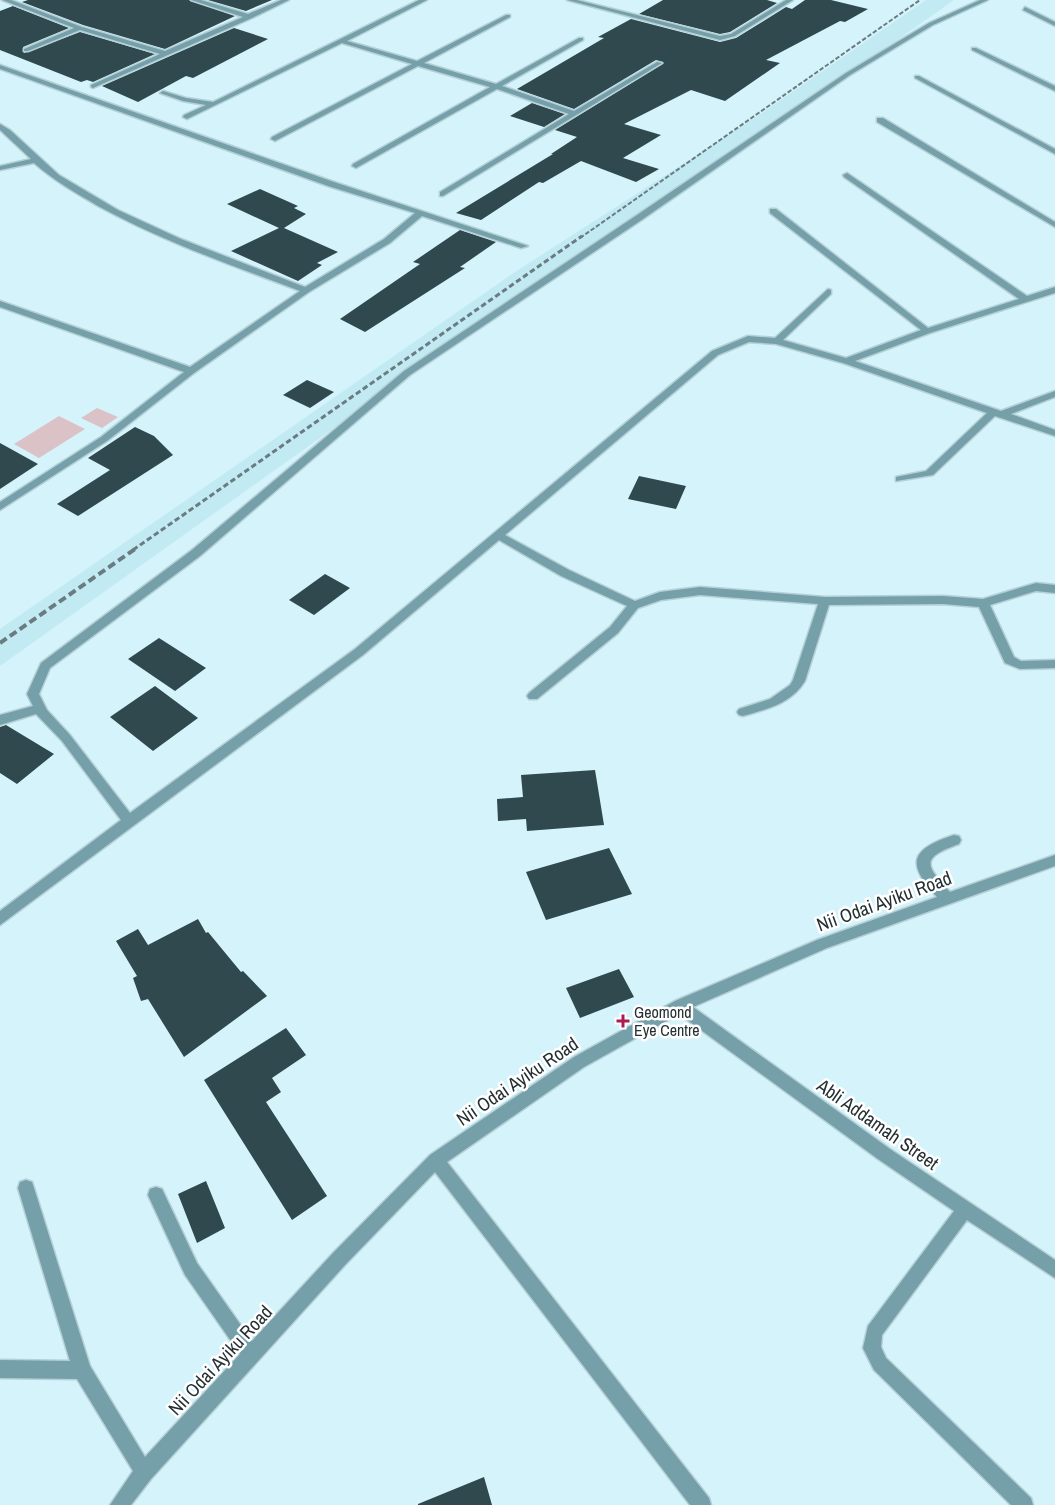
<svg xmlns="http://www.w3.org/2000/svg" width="1055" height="1505" font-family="'Archivo Narrow',sans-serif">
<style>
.built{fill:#c2eaf3}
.green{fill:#dbc2c7}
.building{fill:#2f494e}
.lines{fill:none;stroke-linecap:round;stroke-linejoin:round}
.minor-casing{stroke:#b5d0d6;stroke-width:3}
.minor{fill:#759fa9;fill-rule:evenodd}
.rail-far2{stroke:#6a7c81;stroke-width:2;stroke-dasharray:4.5 2;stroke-linecap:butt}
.rail-far1{stroke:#6a7c81;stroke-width:3;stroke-dasharray:5.5 3;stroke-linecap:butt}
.rail{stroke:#6a7c81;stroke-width:4;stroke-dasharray:8 4;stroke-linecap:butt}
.poi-dot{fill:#ab1b54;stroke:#fff;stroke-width:2}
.labels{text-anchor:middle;stroke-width:5;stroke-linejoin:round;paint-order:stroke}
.poi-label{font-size:16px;fill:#253033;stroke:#fff;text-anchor:start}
.near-street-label{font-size:19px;fill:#253033;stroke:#fff}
</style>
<rect width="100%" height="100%" fill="#d5f3fa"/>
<path class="built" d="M926,0H954L774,127L533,286L0,666V629L515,272L756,117Z"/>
<path class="green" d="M97,408L118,417L102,428L81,418Z
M59,416L85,429L39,458L14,444Z"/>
<path class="building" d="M28,0H189L235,16L165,49L83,25L22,2Z
M208,0H272L246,11Z
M663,0H767L777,3L730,32L720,34L639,14Z
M805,0H831L868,9L845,22L840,21L766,60L780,63L725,101L691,90L624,124L661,135L623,158L659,169L636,182L581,161L543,183L539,182L481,220L456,213L553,154H551L577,137L555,130L664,63L656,60L574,109L517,89L604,38L598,37L631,19L720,42L736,38L786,7L792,9Z
M13,6L69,28L23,47L24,53L80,32L155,54L93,82L87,80L81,82L0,50V11Z
M234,28L268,39L193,78L186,76L138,102L102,86Z
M532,103L565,114L544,127L510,116Z
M260,189L298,206L294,208L306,214L284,228L338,252L317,263L322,265L298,281L231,251L279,228L227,204Z
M460,230L496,242L460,267L465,268L365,332L340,319L420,264L413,262Z
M307,380L334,392L310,408L283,395Z
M135,427L154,436L173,455L78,516L57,504L110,470L88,458Z
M0,443L38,464L0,489Z
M639,476L686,486L676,509L628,499Z
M325,574L350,588L314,615L289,600Z
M159,638L206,668L175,691L128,659Z
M155,686L198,718L153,751L110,717Z
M6,725L54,754L17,784L0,773V727Z
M595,770L604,825L527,831L526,819L498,821L497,799L523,797L521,775Z
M609,848L632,894L546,920L526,872Z
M198,919L206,933L208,932L241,972L243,971L267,996L184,1057L148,999L141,1001L133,978L137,976L116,941L138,929L148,945Z
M619,969L634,997L580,1018L566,988Z
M286,1028L306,1055L272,1078L281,1092L266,1102L327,1196L292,1220L204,1080Z
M206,1181L225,1228L197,1243L178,1194Z
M484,1477L492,1505H418V1504Z"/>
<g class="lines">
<g class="minor-casing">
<path id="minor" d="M2,0H11L82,27L165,51L243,17L191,0H201L248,14L281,0H289L252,18L93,88L91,87V85L160,54L80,30L28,51H24V49L74,28Z
M419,0H427L347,41L417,61L506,15H510V17L424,63L496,84L579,38H583V40L502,86L574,111L657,62L662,63L443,196H440V192L569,114L497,89L356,168L352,166L353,164L490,87L418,66L275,141L271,139L272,137L412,64L342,43L187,119L183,117L184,115L206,105L183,101L160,93L163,91L186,98L213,102Z
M567,0H577L720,36L731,34L786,0H793L735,36L720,40Z
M980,0H988L933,25L850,75L643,219L410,375L200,556L50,668L39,694L47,710L70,735L130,813L355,649L712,351L748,336L775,338L828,289L831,290V294L783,340L846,358L921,330L770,213V209H776L928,328L1019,299L844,177L843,175L847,173L1027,296L1055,287V293L930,333L855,361L1001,411L1055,391V397L1011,414L1055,430V436L995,416L933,475L896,481V477L926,471L987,413L843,363L776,344L749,342L718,355L505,535L569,570L635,601L660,592L700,587L825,597L943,596L983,599L1036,583L1055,585V593L1036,591L990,605L1014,657L1021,661L1055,660V668L1020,669L1005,663L979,607L943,604L829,605L805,681C791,704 767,709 743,716L739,715L737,712L739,709L770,699L790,685L793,680L818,604L700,595L661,600L638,608L618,633L537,699H529L527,696L529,693L610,627L627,606L561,576L499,540L363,655L0,925V911L121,820L62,741L36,714L0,725V715L33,706L27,694L41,663L192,550L404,371L637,215L846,73L929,23Z
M1025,7L1055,22V26L1023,10Z
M972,48H976L1055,86V91L972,50Z
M0,65L334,182L528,246L521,248L422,216L390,243L309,292L194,373L107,441L0,510V502L101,437L184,372L0,307V301L190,367L300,291C231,265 162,241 98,206C76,193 53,180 34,163L0,170V166L31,159L0,130V124L10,130L59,175L118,210L181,239L305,287L384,239L415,213L328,186L0,69Z
M915,76H919L1055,149V154L915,78Z
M877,118H883L1055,222V227L877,122Z
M954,835L959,836L961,840L959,844C920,858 925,865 950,892L1055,855V866L827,948L693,1007L890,1149L1055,1260V1278L967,1220L882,1335L881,1347L886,1358L1031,1498L1033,1505H1011L874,1370L863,1348L868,1326L954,1211L878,1159L679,1014L584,1067L447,1162L709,1498L711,1505H690L435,1172L345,1265L151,1479L131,1505H110L133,1471L77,1379L0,1378V1360L70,1361L18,1188L20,1182L26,1180L32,1182L34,1188L90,1366L145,1457L240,1354L185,1275L148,1195L150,1189L156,1187L162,1189L197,1263L252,1341L333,1253L430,1155L574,1057L675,1001L817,940L937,897C905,863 911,849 954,835Z"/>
</g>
<use href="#minor" class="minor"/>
<path class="rail-far2" d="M580,238L920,0"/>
<path class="rail-far1" d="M133,550L582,236"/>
<path class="rail" d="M0,643L135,549"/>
</g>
<path class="poi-dot" d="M620.5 1013.5h5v5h5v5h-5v5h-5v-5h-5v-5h5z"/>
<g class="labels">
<g class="poi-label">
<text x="634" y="1018">Geomond<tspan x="634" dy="18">Eye Centre</tspan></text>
</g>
<g class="near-street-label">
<text transform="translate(884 901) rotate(-20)" y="7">Nii Odai Ayiku Road</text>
<text transform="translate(517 1081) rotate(-34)" y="7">Nii Odai Ayiku Road</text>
<text transform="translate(878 1124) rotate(35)" y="7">Abli Addamah Street</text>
<text transform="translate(220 1360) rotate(-47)" y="7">Nii Odai Ayiku Road</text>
</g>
</g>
</svg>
